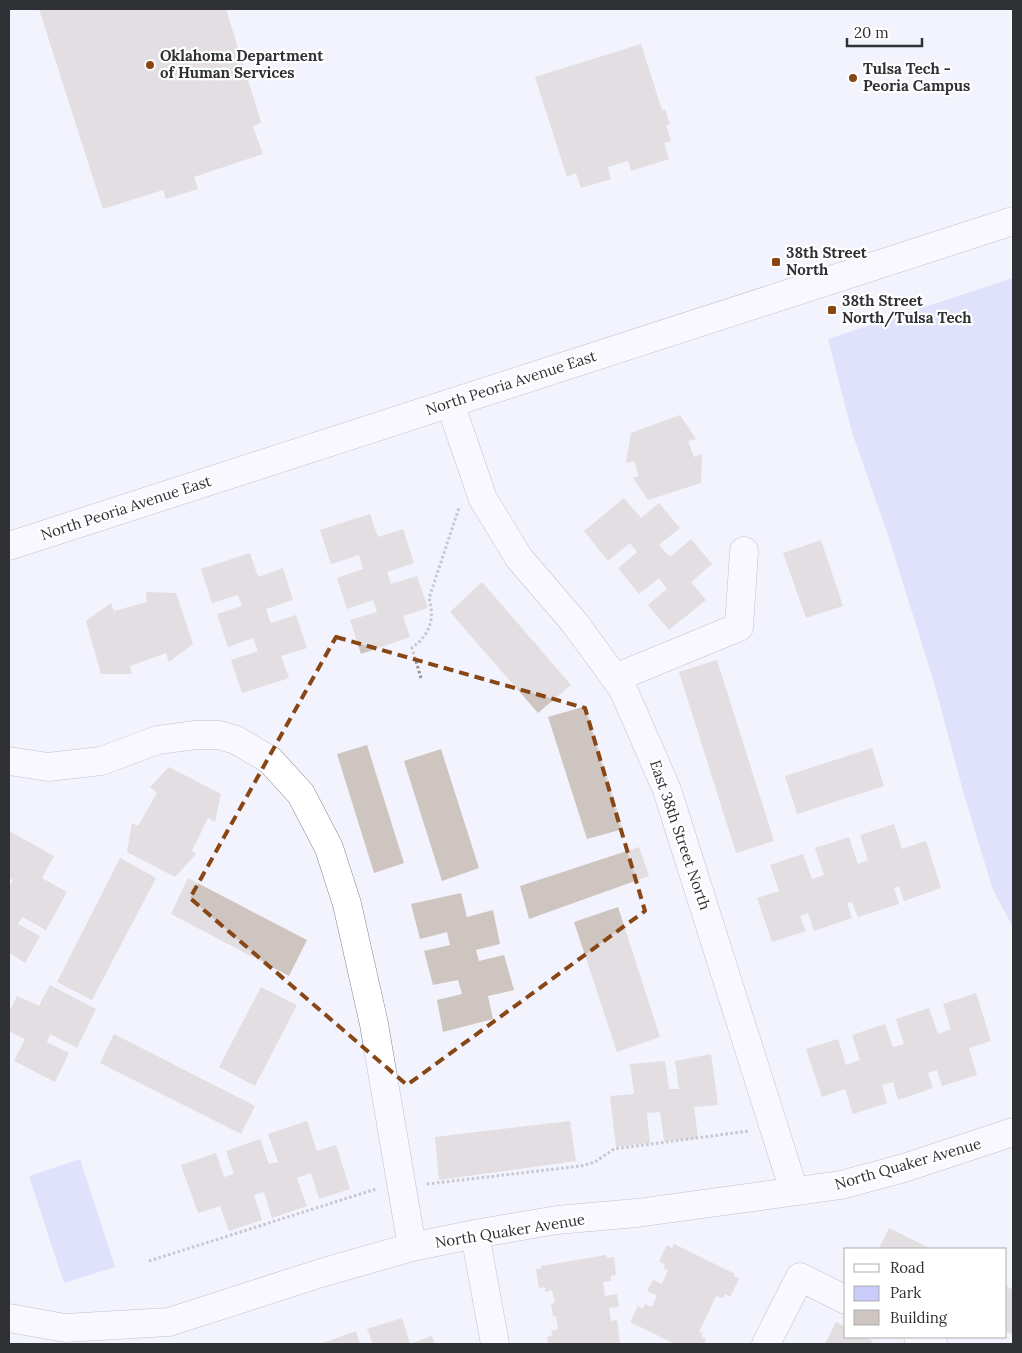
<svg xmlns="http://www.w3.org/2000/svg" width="1022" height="1353" font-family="Lora,serif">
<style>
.green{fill:#c9ccf8}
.building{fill:#cfc5c0}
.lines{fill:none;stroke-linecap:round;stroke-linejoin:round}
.minor-casing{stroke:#878891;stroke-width:29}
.major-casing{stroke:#878891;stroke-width:29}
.path{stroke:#919299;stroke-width:3;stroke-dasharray:2.5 2.5;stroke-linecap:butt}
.minor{stroke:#fff;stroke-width:28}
.major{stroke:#fff;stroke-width:28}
.marked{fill:none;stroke:#894615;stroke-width:4;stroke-dasharray:10 6;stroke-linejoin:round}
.poi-dot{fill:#894615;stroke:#fff;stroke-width:2}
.labels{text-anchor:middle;stroke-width:4.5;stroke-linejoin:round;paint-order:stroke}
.poi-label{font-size:15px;font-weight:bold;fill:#303135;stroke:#fff;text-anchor:start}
.street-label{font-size:15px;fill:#303135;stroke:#fff}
</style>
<rect width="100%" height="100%" fill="#f2f3fd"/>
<path class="green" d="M1013,278V927L993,890L963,791L935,686L889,538L852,432L828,339Z
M80,1159L115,1267L64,1283L29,1176Z"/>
<path class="building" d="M39,9H226L261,122L253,127L263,154L194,177L198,189L166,199L163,190L103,209Z
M641,44L662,110L665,109L670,124L666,125L671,141L664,143L669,159L631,171L628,161L608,167L611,179L581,188L576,173L567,177L535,77Z
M680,415L696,439L688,441L694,457L702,454L701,483L648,500L633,478L639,476L634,461L626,463L631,433Z
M624,498L641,518L659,503L680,528L659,545L670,557L691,539L712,564L691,582L706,600L669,630L648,605L667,589L659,578L639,594L618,568L637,552L630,543L608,561L584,531Z
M370,514L378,537L403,529L414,563L387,572L391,584L417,576L428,608L403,616L410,637L361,654L350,620L377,612L373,600L347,609L337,578L363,569L359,555L331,564L320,530Z
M821,540L843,606L806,618L783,553Z
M250,553L258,577L283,568L293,600L266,609L271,623L296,615L307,648L281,656L289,678L242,693L231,660L258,651L253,638L228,647L217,614L242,606L238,595L212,603L201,569Z
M482,582L571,685L538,713L450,612Z
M146,592L176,593L193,644L169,662L166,653L130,666L132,674H101L86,621L111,603L114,611L147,602Z
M717,660L774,841L736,853L679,672Z
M586,706L623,829L587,839L548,717Z
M367,745L404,863L374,873L337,754Z
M872,748L884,786L797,814L785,776Z
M441,749L479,868L442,881L404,761Z
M169,767L221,794L215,822L208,818L192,851L196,854L175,877L127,852L132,823L138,826L157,793L150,787Z
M894,824L902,849L926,841L941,888L904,901L899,886L894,888L899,904L858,917L852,902L847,903L852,918L814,931L808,913L800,916L806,931L772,942L757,898L779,891L770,865L803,854L812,879L824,875L815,848L849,837L858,864L868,860L860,835Z
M9,831L54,856L42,878L67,892L46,930L22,917L18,924L40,936L25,963L9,953V887L13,880L9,878Z
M639,847L649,876L529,919L520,886Z
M120,858L156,878L92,1000L57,982Z
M188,878L307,940L289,976L171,914Z
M461,893L467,917L493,910L500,944L476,950L479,961L504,955L514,990L488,996L493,1019L443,1032L437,1000L462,994L458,980L433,985L424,951L450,945L447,932L420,939L411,904Z
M618,907L660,1037L617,1052L574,922Z
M50,985L96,1009L77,1048L50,1034L47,1042L69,1053L55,1082L14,1061L25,1039L9,1031V1012L17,996L39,1006Z
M261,987L297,1005L255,1086L219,1067Z
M976,993L991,1041L969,1048L977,1075L942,1086L937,1070L928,1073L933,1088L898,1100L893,1082L882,1085L887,1103L853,1114L845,1089L822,1097L806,1049L838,1039L846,1065L860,1060L852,1035L885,1024L893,1047L904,1044L896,1019L929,1008L938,1034L951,1029L943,1004Z
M114,1034L255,1106L241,1134L100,1063Z
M711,1054L718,1105L694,1107L698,1138L664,1141L660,1112L647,1113L650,1143L616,1147L610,1096L634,1094L630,1064L665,1061L669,1089H679L675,1061Z
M307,1121L317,1151L336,1145L350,1189L319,1199L311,1173L297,1178L307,1206L272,1218L264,1192L254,1195L262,1220L229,1231L220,1206L198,1213L181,1165L216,1153L224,1177L234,1174L226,1151L260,1139L269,1164L278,1162L268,1134Z
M570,1121L576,1161L439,1180L435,1137Z
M889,1228L931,1249H879Z
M674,1244L735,1274L734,1276L739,1279L730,1297L725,1294L723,1298L716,1296L699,1332L703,1333L701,1336L706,1339L704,1344H675L630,1322L638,1306L643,1309L645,1304L652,1307L657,1296L647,1291L653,1280L662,1284L668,1270L663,1268L665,1265L659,1261L667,1245L672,1248Z
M606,1255L607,1258L614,1257L616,1275L611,1276V1281L603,1282L605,1296L617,1294L619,1307L609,1308L611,1321L617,1320L620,1344H548L547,1337L553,1335L551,1331L558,1329L556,1316H553L551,1304L555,1303L552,1290L545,1292V1287L539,1288L536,1269H541V1266Z
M1006,1286L1013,1290V1335L1006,1331Z
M402,1318L410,1344L432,1336L435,1344H373L367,1329Z
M836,1322L846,1327V1337H864L873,1341L871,1344H825Z
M356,1331L360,1344H320Z"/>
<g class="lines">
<g class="minor-casing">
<path id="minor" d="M450,403L483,499L519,558L574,622L623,689L667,790L794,1191
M615,678L739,627L744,551
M9,761L48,767L101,761L158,740L196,735H219L236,740L270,760L301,794L329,848L347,904L374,1024L412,1247
M475,1234L495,1344
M9,1318L65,1328L169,1322L321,1273L412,1247L475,1234L557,1220L637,1213L841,1185L904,1168L1013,1132
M918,1337L933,1344
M766,1344L800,1277L846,1300"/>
</g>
<g class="major-casing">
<path id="major" d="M9,546L1013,221"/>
</g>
<path class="path" d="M421,678L412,648C430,634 435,620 429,598L459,508
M427,1184L581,1166L595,1162L614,1149L749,1131
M149,1261L376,1189"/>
<use href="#minor" class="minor"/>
<use href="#major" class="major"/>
</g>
<path d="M0 0H1022V1353H0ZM336,637L585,708L645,911L407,1085L190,898Z" fill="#f2f3fd" fill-opacity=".55" fill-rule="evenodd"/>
<path class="marked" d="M336,637L585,708L645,911L407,1085L190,898Z"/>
<g class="poi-dot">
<circle cx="150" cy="65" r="5"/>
<circle cx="853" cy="78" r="5"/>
<rect x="771" y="257" width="10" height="10" rx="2.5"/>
<rect x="827" y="305" width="10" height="10" rx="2.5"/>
</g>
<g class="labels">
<g class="poi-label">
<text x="160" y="61">Oklahoma Department<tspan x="160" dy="17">of Human Services</tspan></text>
<text x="863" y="74">Tulsa Tech -<tspan x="863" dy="17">Peoria Campus</tspan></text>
<text x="786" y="258">38th Street<tspan x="786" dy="17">North</tspan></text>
<text x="842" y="306">38th Street<tspan x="842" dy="17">North/Tulsa Tech</tspan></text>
</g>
<g class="street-label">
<text transform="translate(511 383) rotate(-18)" y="5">North Peoria Avenue East</text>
<text transform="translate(126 508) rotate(-18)" y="5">North Peoria Avenue East</text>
<text transform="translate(680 835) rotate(71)" y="5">East 38th Street North</text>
<text transform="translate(908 1164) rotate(-16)" y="5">North Quaker Avenue</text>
<text transform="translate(510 1231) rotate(-9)" y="5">North Quaker Avenue</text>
</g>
</g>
<rect width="1022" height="1353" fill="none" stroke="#303135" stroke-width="20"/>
<rect x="844" y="1248" width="162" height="90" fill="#ffffff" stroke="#acadae"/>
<rect x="854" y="1264" width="25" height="8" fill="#ffffff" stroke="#acadae"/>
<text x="890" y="1273" font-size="15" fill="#303135">Road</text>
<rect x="854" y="1286" width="25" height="15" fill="#c9ccf8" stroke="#acadae"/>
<text x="890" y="1298" font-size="15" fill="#303135">Park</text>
<rect x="854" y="1310" width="25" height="15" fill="#cfc5c0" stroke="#acadae"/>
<text x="890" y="1323" font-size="15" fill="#303135">Building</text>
<path d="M847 38v8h75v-8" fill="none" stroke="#303135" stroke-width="2.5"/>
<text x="854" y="38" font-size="15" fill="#303135" stroke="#ffffff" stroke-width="4" paint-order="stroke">20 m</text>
</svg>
